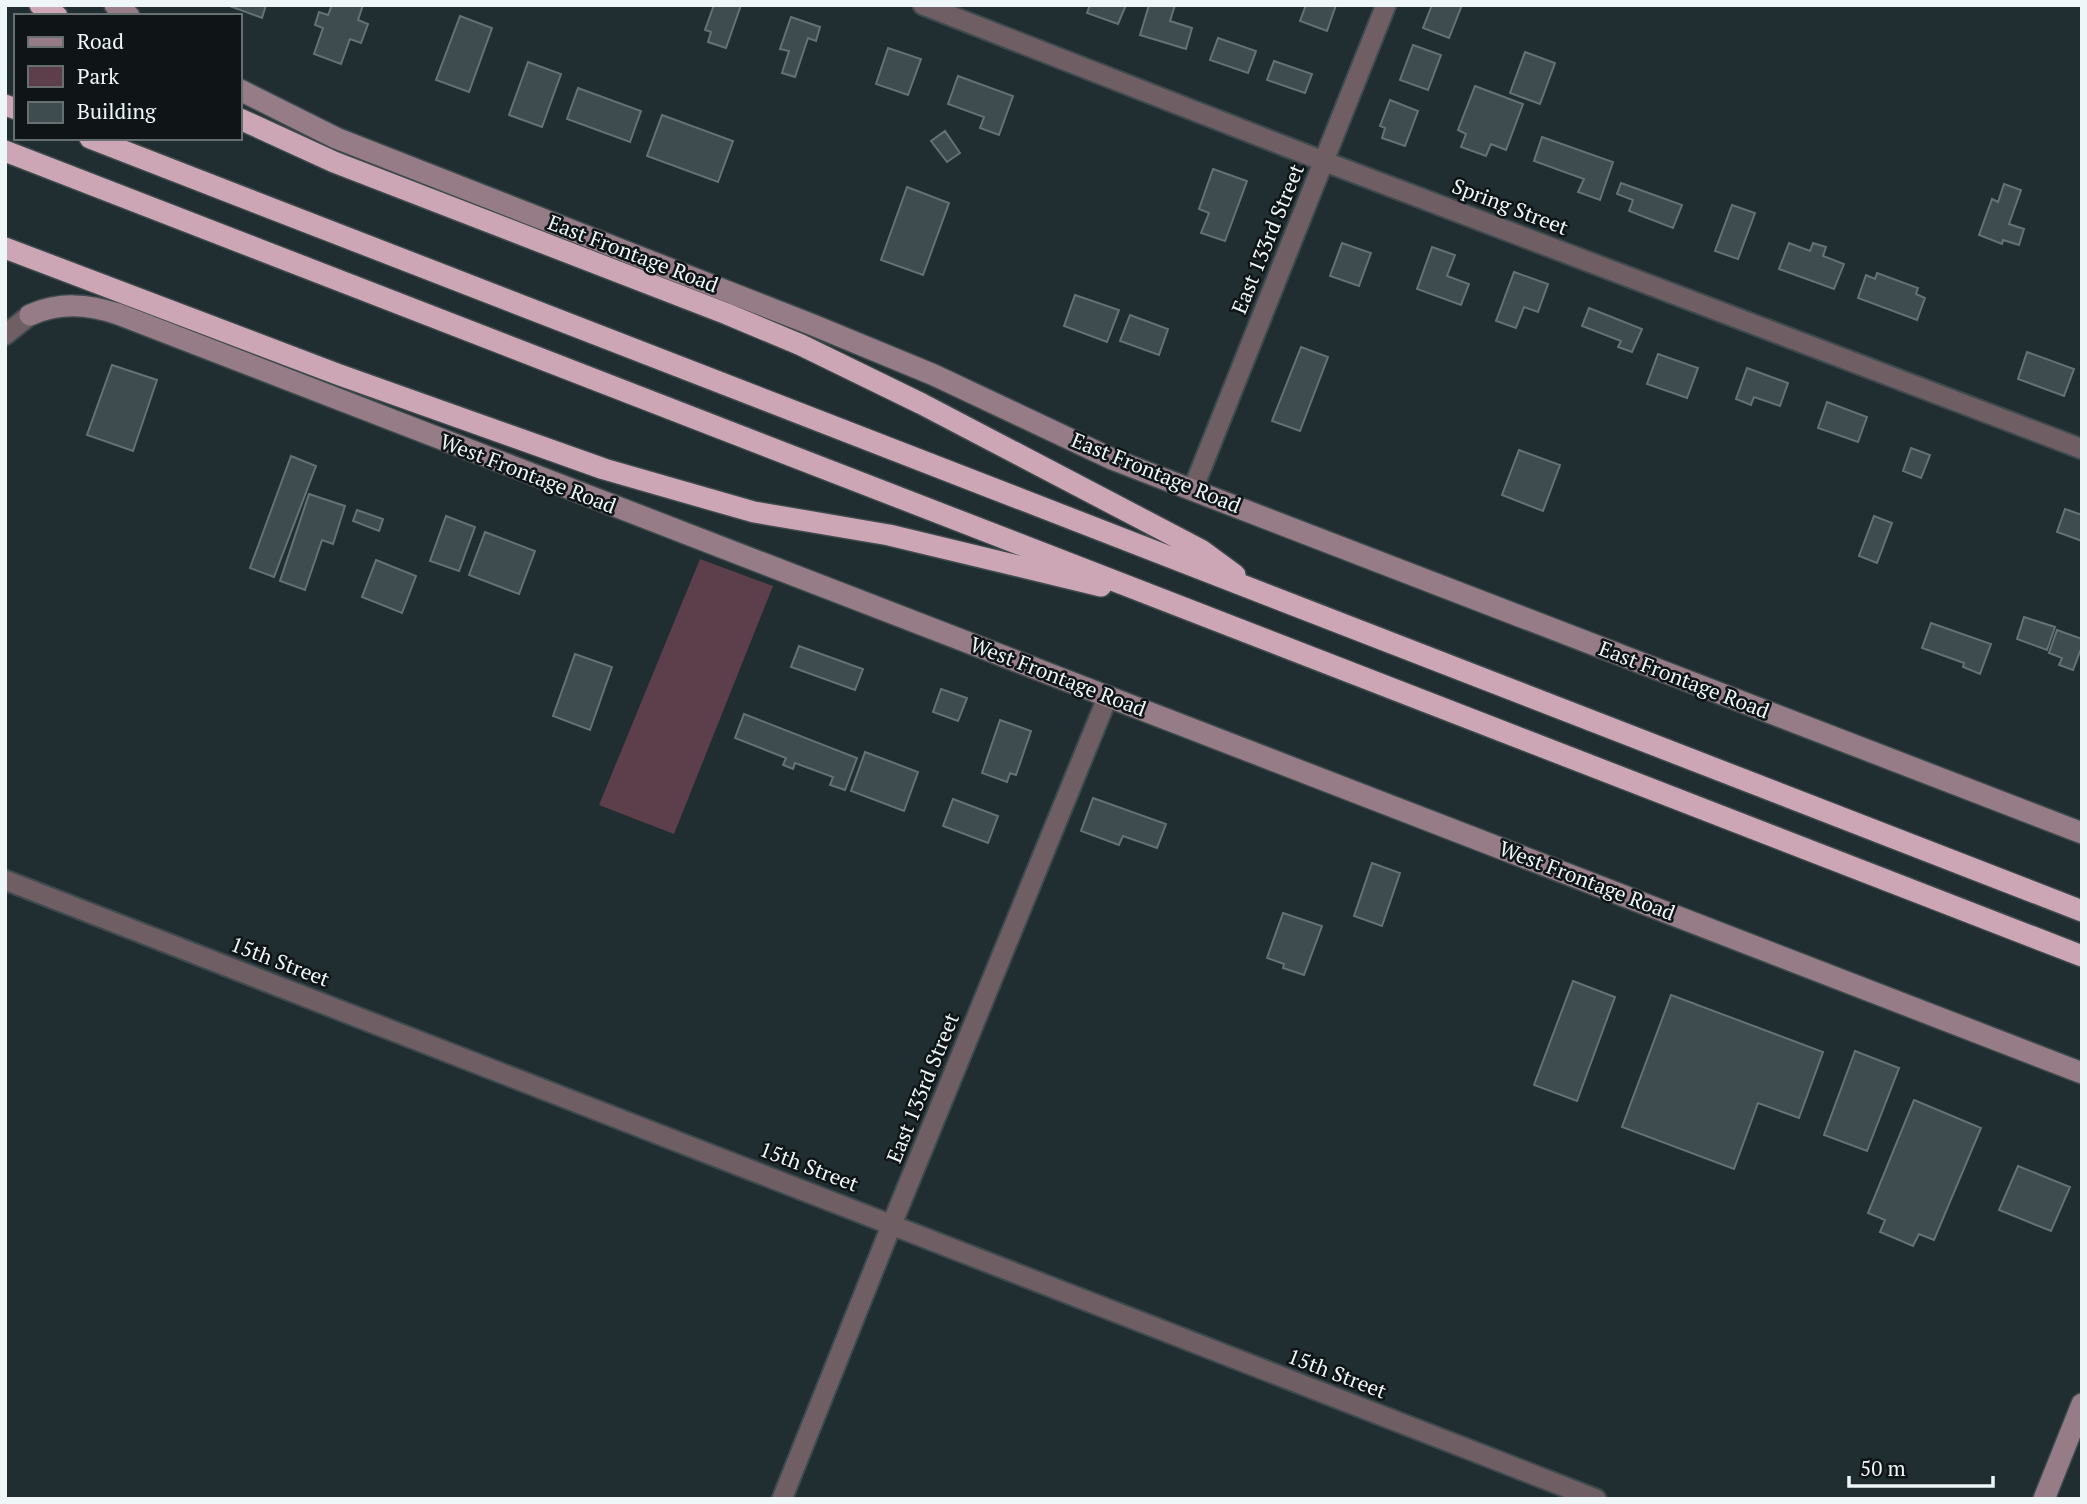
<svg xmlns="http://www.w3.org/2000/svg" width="2087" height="1504" font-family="'PT Serif',serif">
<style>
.green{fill:#5d3e4b}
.building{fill:#3e4b4f;stroke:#647275;stroke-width:2}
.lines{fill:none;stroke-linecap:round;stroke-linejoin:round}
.street-casing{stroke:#3e4a4d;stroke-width:23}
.secondary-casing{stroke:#3e4a4d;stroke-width:24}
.highway-casing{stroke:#3e4a4d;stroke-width:24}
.street{stroke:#6f5f65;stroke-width:19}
.secondary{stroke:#957c86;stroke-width:21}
.highway{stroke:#cda6b5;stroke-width:21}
.labels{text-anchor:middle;stroke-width:5;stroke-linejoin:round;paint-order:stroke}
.street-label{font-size:21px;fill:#eef6f8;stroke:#0f1516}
</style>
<rect width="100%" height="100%" fill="#212e31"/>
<path class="green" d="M700,559L773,586L674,834L599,805Z"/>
<path class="building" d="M227,5H266L262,18Z
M332,5H363L358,20L368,24L361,43L350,39L341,64L314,54L323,28L315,25L319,12L328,15Z
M714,5H741L726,48L708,42L711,32L705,30Z
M1090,5H1126L1118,24L1087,13Z
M1149,5H1175L1170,21L1192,28L1186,49L1140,35Z
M1306,5H1336L1327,31L1300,21Z
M1432,5H1462L1449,38L1423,28Z
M460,16L492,28L469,92L436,80Z
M791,17L820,27L816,41L808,38L795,77L782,73L789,51L780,49Z
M1218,38L1256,51L1248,73L1210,60Z
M1413,45L1441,55L1428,90L1400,80Z
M888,48L921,59L908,95L876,84Z
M1525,52L1555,63L1540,104L1510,93Z
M1274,61L1312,74L1305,93L1267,80Z
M528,62L561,74L542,127L509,115Z
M958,76L1013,96L999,135L980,128L984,117L948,104Z
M1475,86L1523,104L1506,150L1491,144L1486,156L1461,147L1466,134L1458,130Z
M578,88L641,111L630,142L567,119Z
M1390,100L1418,111L1405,146L1382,138L1385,128L1380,126Z
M662,115L733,141L718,182L647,156Z
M945,131L960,153L947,162L931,141Z
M1542,137L1613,162L1600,200L1578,192L1584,179L1534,161Z
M1213,169L1247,181L1225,241L1201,233L1209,213L1199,209Z
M1621,183L1682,205L1673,228L1629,211L1633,200L1617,194Z
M2004,184L2021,190L2009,224L2024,229L2019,245L2003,240L2002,244L1979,235L1992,199L1998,202Z
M907,187L949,203L923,275L881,260Z
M1732,205L1755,213L1738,259L1715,251Z
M1342,243L1371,253L1359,286L1330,276Z
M1789,243L1810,251L1813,243L1826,247L1823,256L1844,264L1834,289L1779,269Z
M1432,247L1455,255L1447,276L1469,284L1461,305L1417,289Z
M1514,272L1548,284L1538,312L1524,307L1516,328L1496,321Z
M1877,273L1918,288L1916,294L1925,298L1917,320L1858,298L1866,275L1875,279Z
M1075,295L1119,310L1107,342L1064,326Z
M1589,308L1642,329L1632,352L1618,347L1621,341L1582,326Z
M1130,315L1168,329L1159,355L1120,341Z
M1301,347L1328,357L1300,431L1272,421Z
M2027,352L2074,369L2064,396L2018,379Z
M1658,354L1698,368L1687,398L1647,384Z
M112,365L157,380L133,451L87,435Z
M1747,368L1788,383L1780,406L1754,397L1751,405L1736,399Z
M1827,402L1867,417L1858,442L1818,428Z
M1911,448L1930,455L1921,478L1903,471Z
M1519,450L1560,465L1543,511L1502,495Z
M291,456L316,466L274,577L250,568Z
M309,494L345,506L333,544L322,540L305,590L280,581Z
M2065,509L2082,515V541L2057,532Z
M357,510L383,519L379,531L353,521Z
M446,516L475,527L459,571L430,561Z
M1874,516L1892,523L1877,563L1859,556Z
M485,532L535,551L519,594L469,575Z
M376,560L416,576L402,613L362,597Z
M2024,617L2055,627L2047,650L2017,639Z
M1931,623L1991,644L1980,674L1963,667L1964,663L1922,648Z
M2057,630L2082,639V646L2073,670L2059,665L2062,658L2049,653Z
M799,646L863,669L855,690L791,667Z
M575,654L612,667L590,730L553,716Z
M941,689L967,698L958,721L933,712Z
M744,714L857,758L845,790L830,785L833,777L795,763L793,769L783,765L786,758L735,738Z
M1000,720L1031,731L1016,775L1010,773L1007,782L982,773Z
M865,752L918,772L904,811L851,791Z
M1093,798L1166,824L1157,848L1123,836L1119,845L1081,831Z
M953,799L998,816L988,843L943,826Z
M1372,863L1400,873L1382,926L1354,916Z
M1283,913L1322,926L1304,975L1283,968L1284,964L1267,958Z
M1573,981L1615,997L1577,1101L1534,1085Z
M1671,995L1823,1052L1799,1118L1758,1103L1734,1169L1622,1127Z
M1855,1051L1899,1068L1867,1151L1824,1135Z
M1914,1100L1981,1128L1934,1240L1919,1234L1913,1246L1880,1232L1885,1220L1868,1213Z
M2018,1166L2070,1187L2051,1231L1999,1210Z"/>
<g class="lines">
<g class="street-casing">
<path id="street" d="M923,5L1323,161L2082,449
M5,335L30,315
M1193,489L1386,5
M5,880L1596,1499
M782,1499L892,1224L1108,696"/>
</g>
<g class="secondary-casing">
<path id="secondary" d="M115,5L129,16
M240,90L336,138L813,325L934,375L1112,459L2082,833
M30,315C60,302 87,304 118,314L2082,1073
M2044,1499L2082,1404"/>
</g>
<g class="highway-casing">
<path id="highway" d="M40,5L57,16
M5,105L16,109
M240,119L334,162L727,314L801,345L922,404L1201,550L1235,575
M90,138L2082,911
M5,151L2082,956
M5,248L337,374L604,469L754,512L889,535L1101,586"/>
</g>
<use href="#street" class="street"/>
<use href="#secondary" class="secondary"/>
<use href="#highway" class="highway"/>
</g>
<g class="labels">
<g class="street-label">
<text transform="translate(1510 207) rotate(21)" y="7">Spring Street</text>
<text transform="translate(1268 239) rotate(-68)" y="7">East 133rd Street</text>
<text transform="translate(633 254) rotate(21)" y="7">East Frontage Road</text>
<text transform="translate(1156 473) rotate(22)" y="7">East Frontage Road</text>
<text transform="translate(528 474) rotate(21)" y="7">West Frontage Road</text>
<text transform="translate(1058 677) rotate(21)" y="7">West Frontage Road</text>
<text transform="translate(1684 680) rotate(21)" y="7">East Frontage Road</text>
<text transform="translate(1587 881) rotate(21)" y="7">West Frontage Road</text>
<text transform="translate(280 962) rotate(21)" y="7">15th Street</text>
<text transform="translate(923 1088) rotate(-68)" y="7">East 133rd Street</text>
<text transform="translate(809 1167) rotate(21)" y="7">15th Street</text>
<text transform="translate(1337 1374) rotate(21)" y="7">15th Street</text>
</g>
</g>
<rect width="2087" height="1504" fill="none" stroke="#eef6f8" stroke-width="14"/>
<rect x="14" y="14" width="228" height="126" fill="#0f1516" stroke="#686f70" stroke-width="2"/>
<rect x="28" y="37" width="35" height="10" fill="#957c86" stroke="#686f70" stroke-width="2"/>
<text x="77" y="49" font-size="21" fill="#eef6f8">Road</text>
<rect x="28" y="66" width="35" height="21" fill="#5d3e4b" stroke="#686f70" stroke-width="2"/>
<text x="77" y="84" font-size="21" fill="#eef6f8">Park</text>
<rect x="28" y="102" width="35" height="21" fill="#3e4b4f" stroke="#686f70" stroke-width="2"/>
<text x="77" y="119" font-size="21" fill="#eef6f8">Building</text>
<path d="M1849 1476v10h144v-10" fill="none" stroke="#eef6f8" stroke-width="3.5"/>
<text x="1860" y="1476" font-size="21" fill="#eef6f8" stroke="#0f1516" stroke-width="5" paint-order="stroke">50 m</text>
</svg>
